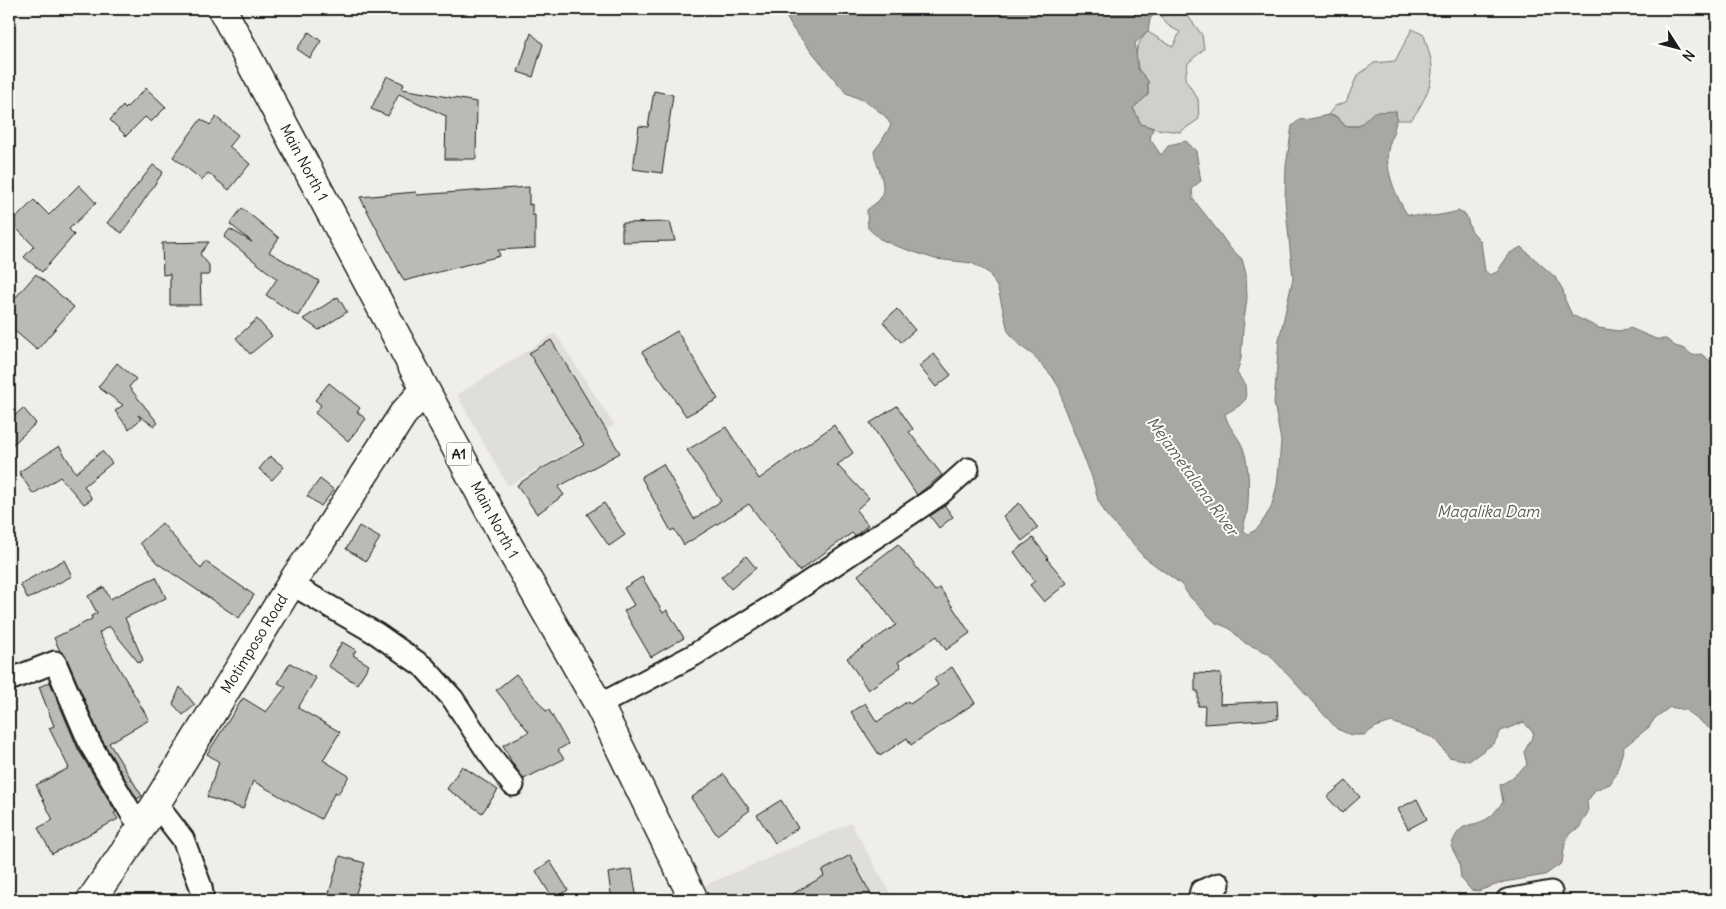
<svg xmlns="http://www.w3.org/2000/svg" width="1726" height="909" font-family="Delius,sans-serif">
<style>
.built{fill:#e0deda}
.green{fill:#d0cfcc;stroke:#767674}
.water{fill:#a8a7a3;stroke:#706f6d}
.building{fill:#bbbab6;stroke:#1c1c1c}
.lines{fill:none;stroke-linecap:round;stroke-linejoin:round}
.street-casing{stroke:#1c1c1c;stroke-width:25}
.secondary-casing{stroke:#1c1c1c;stroke-width:31}
.primary-casing{stroke:#1c1c1c;stroke-width:31}
.street{stroke:#fdfcf7;stroke-width:21}
.secondary{stroke:#fdfcf7;stroke-width:28}
.primary{stroke:#fdfcf7;stroke-width:28}
.labels{text-anchor:middle;stroke-width:4;stroke-linejoin:round;paint-order:stroke}
.shield{fill:#fdfcf7;stroke:#605f5e;stroke-width:1}
.shield-label{font-size:14px;font-weight:bold;fill:#1c1c1c}
.street-label{font-size:15px;fill:#1c1c1c;stroke:#fdfcf7}
.water-label{font-size:16px;font-style:italic;fill:#5b5b59;stroke:#fdfcf7}
</style>
<rect width="100%" height="100%" fill="#f0eeea"/>
<filter id="ink" filterUnits="userSpaceOnUse"><feTurbulence type="fractalNoise" baseFrequency=".02" numOctaves="2"/><feDisplacementMap in="SourceGraphic" scale="10" xChannelSelector="R" yChannelSelector="G"/><feConvolveMatrix kernelMatrix="1 2 1 2 8 2 1 2 1" color-interpolation-filters="sRGB"/></filter>
<g filter="url(#ink)">
<path class="built" d="M555,333L614,425L508,486L457,395Z
M851,823L894,900H709L701,887Z"/>
<path class="green" d="M1159,9H1186L1187,15L1202,35L1204,49L1188,63L1185,79L1198,99L1199,119L1180,132L1157,129L1141,124L1133,108L1148,95V81C1145,77 1139,73 1138,68C1133,55 1138,40 1148,32L1173,47L1180,32C1168,26 1162,23 1159,9Z
M1412,29L1424,35C1426,44 1431,56 1432,66C1433,86 1422,105 1411,120H1397L1396,111L1359,126H1345L1337,117L1328,115L1335,106L1346,102L1357,76L1374,63L1395,61Z"/>
<path class="water" d="M782,9H1159L1150,19L1148,32L1135,43L1138,69L1148,81V95L1133,108L1141,124L1153,128L1150,139L1161,155L1169,145L1186,141L1196,151L1201,181L1192,188L1193,199L1218,231L1230,248L1242,259L1246,274L1247,298L1243,329L1241,358L1237,373L1245,385L1246,399L1239,406L1225,414C1228,428 1238,435 1243,448C1249,465 1249,485 1248,503C1248,512 1244,521 1243,530L1248,534L1254,531L1259,527L1271,508L1277,485L1279,466L1281,441L1274,403L1279,340L1293,278L1285,200L1286,166L1292,126L1299,120L1310,119L1328,115L1337,117L1345,126H1359L1374,112L1396,111C1398,125 1391,136 1388,150C1385,170 1396,197 1407,214C1425,218 1440,216 1458,211L1466,215L1471,230L1481,242L1485,271L1490,275L1497,272L1510,253L1521,247L1555,277L1563,290L1565,300L1572,315L1599,328L1619,331L1630,328L1656,339H1666L1675,346L1685,349L1692,355L1701,354L1713,363L1717,364V734L1685,710L1670,707L1655,718L1649,727L1624,747L1616,774L1610,784L1595,790L1587,802L1588,812L1579,828L1570,833L1565,843L1562,863L1545,875L1504,882L1478,891L1471,890L1461,878L1459,862L1451,846C1462,817 1471,830 1490,817C1495,813 1499,806 1503,802L1500,785L1509,780L1527,765L1524,752L1534,734L1524,722L1501,731L1494,743L1469,761L1449,757L1434,738L1392,722L1376,727L1364,735H1351L1337,729L1268,653L1245,643L1229,628L1216,623L1190,597L1181,584L1144,557L1107,516L1098,500L1092,477L1064,408L1060,389L1052,376L1033,355L1019,345L1008,331L998,289L989,273L972,263L935,259L896,246L880,239L868,228L867,210C871,206 877,203 880,199C889,184 875,165 874,151L881,142L891,125L885,116L867,102L846,93L793,29Z"/>
<path class="building" d="M309,32L321,41L310,58L297,49Z
M531,33L543,44L533,77L518,72Z
M387,76L404,84L402,89L477,102L476,159H445L446,116L399,94L388,116L371,109Z
M146,88L166,107L151,122L145,117L126,136L110,120L123,106L125,109Z
M654,91L673,95L662,173L633,169L639,126L648,127Z
M216,117L238,135L229,146L250,164L229,190L208,173L202,180L173,157L201,119L210,125Z
M153,165L163,172L122,233L107,223Z
M79,185L96,203L69,229L74,235L42,272L24,257L34,246L11,223L34,200L49,215Z
M529,187V205L532,204V215H535V248L498,250L500,256L404,281L360,197L416,192L417,195Z
M242,208L279,238L269,252L319,281L298,316L266,295L277,279L224,237L230,229L252,242L230,224Z
M670,222L675,241L622,242V223Z
M209,242L200,254L209,265V275H200L201,305H170V274L163,275L162,243Z
M36,274L74,307L37,350L9,326V305Z
M338,297L347,312L319,330L303,319Z
M897,309L915,330L901,342L883,322Z
M257,319L272,336L250,354L236,338Z
M677,331L718,399L686,416L642,352Z
M551,340L620,453L558,487L564,495L537,514L517,485L541,469L584,445L529,353Z
M934,354L951,375L936,387L919,366Z
M117,363L136,379L129,387L158,423L154,426L138,415L141,419L129,429L115,411L123,405L98,387Z
M329,383L360,408L357,412L366,419L348,441L315,413L321,405L315,400Z
M897,406L913,429L909,432L942,475L917,495L870,423Z
M23,408L36,423L9,448V421Z
M834,425L853,453L837,465L869,498L856,510L868,525L855,536L852,533L799,571L749,504L684,545L674,529L671,531L641,477L663,464L694,519L721,501L687,450L726,427L759,479Z
M59,446L76,473L102,451L112,463L84,486L92,499L84,504L60,477L33,494L19,472Z
M270,456L284,467L272,480L259,469Z
M320,479L334,490L321,506L307,496Z
M604,503L625,535L609,546L587,514Z
M1019,503L1038,528L1022,541L1003,516Z
M945,506L953,517L939,528L930,516Z
M162,523L201,569L206,562L254,595L239,618L157,563L140,543Z
M359,526L380,538L366,561L346,549Z
M1033,538L1048,558L1047,559L1067,583L1044,602L1030,585L1035,581L1014,552Z
M898,544L935,591L940,588L970,633L946,650L937,636L898,662L901,667L868,690L847,658L896,625L858,575Z
M746,556L756,568L731,589L721,577Z
M64,560L72,576L28,599L20,584Z
M156,577L166,598L125,618L143,660L139,663L109,626L99,633L149,720L109,743L142,796L137,799L101,738L66,657L60,651L54,638L92,619L91,616L97,613L88,596L104,587L110,599Z
M642,577L663,613L667,610L684,638L651,657L624,611L634,605L624,588Z
M342,642L356,650L353,655L369,665L357,684L328,666Z
M290,663L316,678L298,708L340,732L323,760L349,776L338,794L335,792L321,819L253,781L243,809L207,797L219,762L207,754L243,698L266,712L286,687L278,683Z
M952,667L975,703L911,745L907,738L880,756L851,712L865,703L877,722L908,701L910,704L938,685L934,679Z
M1195,673L1221,674L1220,704L1277,701L1278,719L1204,724L1205,706H1198V691H1195Z
M516,674L546,711L549,710L568,744L558,750L564,759L524,779L511,761L503,745L529,732L496,690Z
M50,682L78,749L116,812L114,813L118,819L52,854L38,828L53,820L36,785L69,768L49,728L54,726L39,687Z
M180,687L195,705L183,715L173,704Z
M462,766L498,790L482,813L447,789Z
M724,774L750,810L717,835L691,798Z
M1346,781L1360,797L1342,813L1327,797Z
M1417,799L1427,819L1408,829L1398,809Z
M781,800L798,828L775,843L757,815Z
M850,855L874,900H782L824,876L822,871Z
M340,856L365,863L354,900H327Z
M550,861L568,890L553,899L536,871Z
M632,869L637,900H612L608,873Z"/>
<g class="lines">
<g class="street-casing">
<path id="street" d="M291,584L377,634L424,667L453,699L487,751L513,785
M9,680L55,662L90,744L133,816L143,825
M599,705L694,655L780,601L940,494L968,469
M156,804L183,839L201,887L203,900
M1199,900L1201,891L1219,884
M1507,900L1551,892"/>
</g>
<g class="secondary-casing">
<g id="secondary">
<path id="s1" d="M91,900L143,825L296,576L319,544L403,414L424,391"/>
</g>
</g>
<g class="primary-casing">
<g id="primary">
<path id="s2" d="M222,9L509,547L599,705L694,900"/>
</g>
</g>
<use href="#street" class="street"/>
<use href="#secondary" class="secondary"/>
<use href="#primary" class="primary"/>
</g>
</g>
<g class="labels">
<rect class="shield" x="446.5" y="442.5" width="25" height="23" rx="4"/>
<g class="shield-label">
<text x="459" y="459">A1</text>
</g>
<g class="street-label">
<text dy="5" stroke="none"><textPath href="#s2" startOffset="174">Main North 1</textPath></text>
<text dy="5" stroke="none"><textPath href="#s2" startOffset="579">Main North 1</textPath></text>
<text dy="5" stroke="none"><textPath href="#s1" startOffset="304">Motimposo Road</textPath></text>
</g>
<g class="water-label">
<text transform="translate(1193 476) rotate(54)" y="6">Mejametalana River</text>
<text x="1488" y="517">Maqalika Dam</text>
</g>
</g>
<rect width="1726" height="909" fill="none" stroke="#fdfcf7" stroke-width="30"/>
<rect x="15" y="15" width="1696" height="879" fill="none" stroke="#1c1c1c" stroke-width="2" filter="url(#ink)"/>
<g transform="translate(1678 48) rotate(126)" stroke="#fdfcf7" stroke-width="4" paint-order="stroke">
<path d="M0-4L9 19L0 12L-9 19Z" fill="#1c1c1c"/>
<text y="-8" font-size="14" font-weight="bold" text-anchor="middle" fill="#1c1c1c">N</text>
</g>
</svg>
